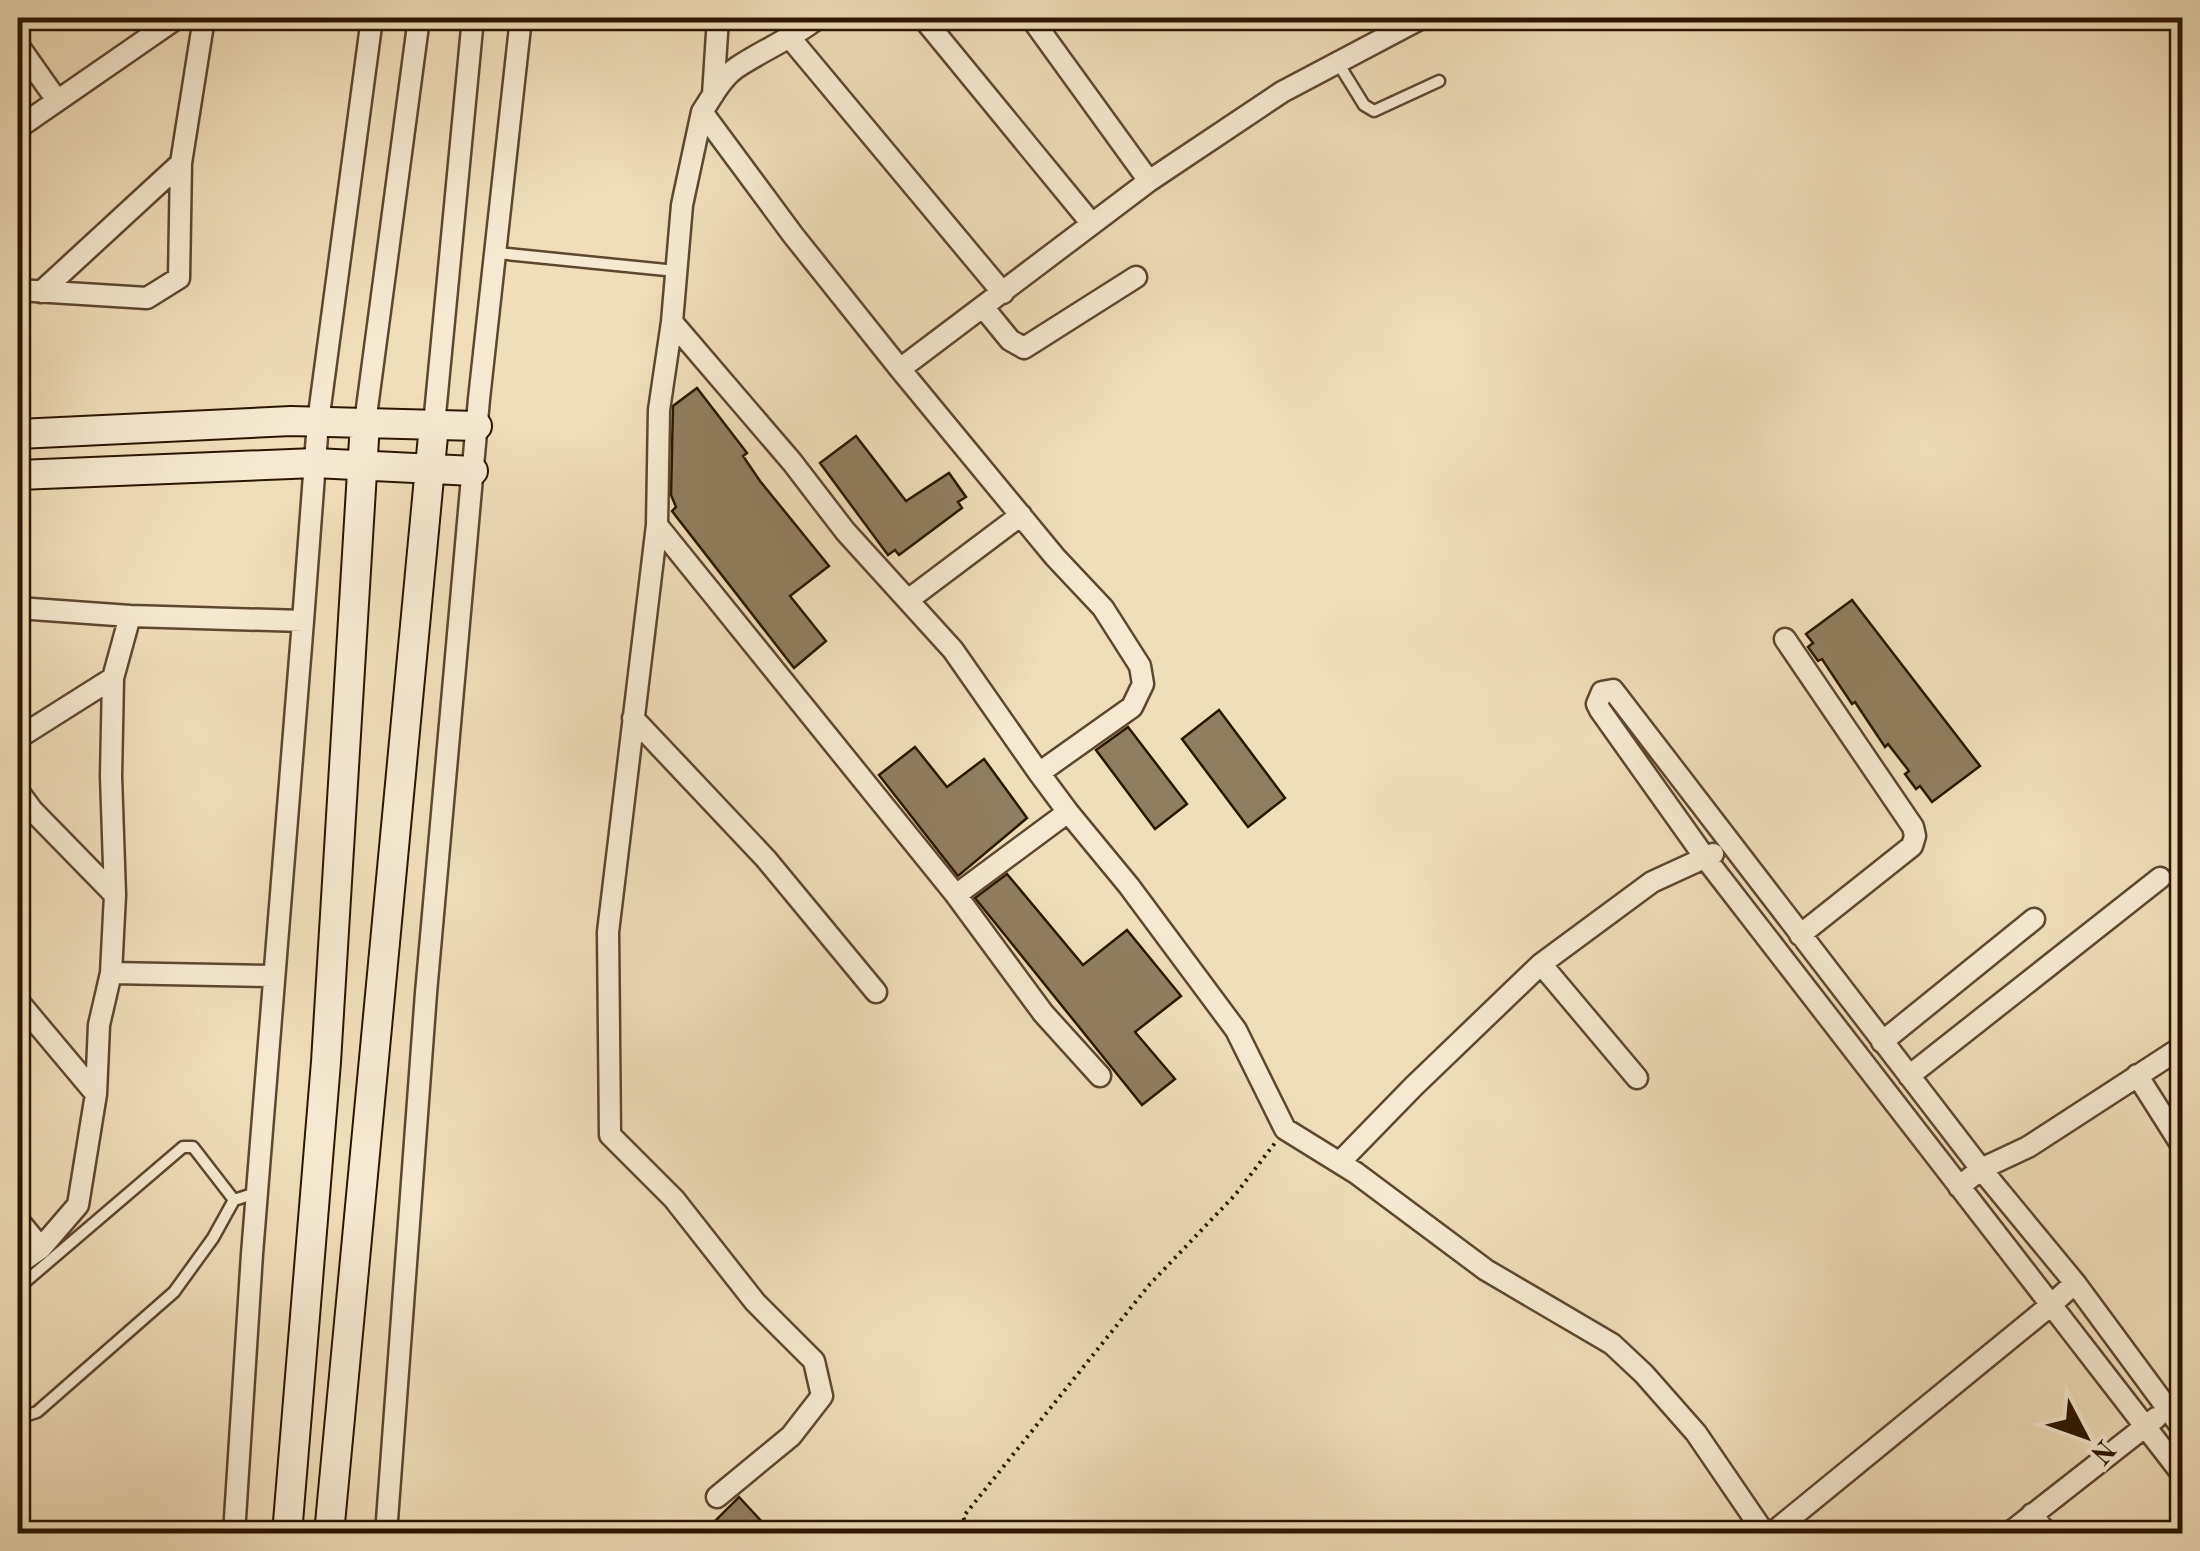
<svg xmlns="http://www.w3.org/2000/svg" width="2200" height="1551" font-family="'Old Standard TT',serif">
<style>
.building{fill:#917e60;stroke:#2c1600;stroke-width:2.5}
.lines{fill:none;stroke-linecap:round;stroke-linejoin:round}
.lane-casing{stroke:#5d482e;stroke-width:15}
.street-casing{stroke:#5d482e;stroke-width:25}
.secondary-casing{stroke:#2c1600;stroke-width:32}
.path{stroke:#2c1600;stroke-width:4;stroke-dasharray:2.5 5;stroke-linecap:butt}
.lane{stroke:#f5ead1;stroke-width:10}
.street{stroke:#f5ead1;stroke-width:20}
.secondary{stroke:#f5ead1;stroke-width:28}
</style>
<rect width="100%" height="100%" fill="#efdeb8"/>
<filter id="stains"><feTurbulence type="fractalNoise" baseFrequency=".002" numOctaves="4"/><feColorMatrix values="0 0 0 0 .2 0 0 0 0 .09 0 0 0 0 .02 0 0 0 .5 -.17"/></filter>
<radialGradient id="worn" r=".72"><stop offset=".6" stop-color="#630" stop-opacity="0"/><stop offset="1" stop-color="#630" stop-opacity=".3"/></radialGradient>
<path class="building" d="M697,388L747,453L743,456L760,481L829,566L790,596L826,641L794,668L672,511L676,507L671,495L673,406Z
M856,436L906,501L949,473L966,497L958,502L962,508L899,555L895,550L888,555L820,463Z
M1852,600L1980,766L1932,802L1920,786L1916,789L1905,774L1909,771L1888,744L1885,747L1855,702L1852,704L1822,659L1818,661L1808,647L1813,643L1806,634Z
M1219,710L1285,798L1248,827L1182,739Z
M1128,727L1187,804L1155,829L1096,750Z
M915,747L947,787L984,759L1027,818L958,876L879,775Z
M1007,874L1083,965L1127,930L1181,996L1135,1032L1175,1079L1142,1105L975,898Z
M739,1497L764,1524L754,1534H702Z"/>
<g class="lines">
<g class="lane-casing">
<path id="lane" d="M1338,63L1364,105L1374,111L1439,81
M497,253L676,271
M18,1288L183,1147H193L234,1200
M18,1412L25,1416L37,1412L174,1292L213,1238L234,1200L256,1193"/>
</g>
<g class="street-casing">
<path id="street" d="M923,18L1092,224
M1031,18L1149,181
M791,39L1003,293
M18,45L56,99
M713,95L718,18
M702,112C712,97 721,79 736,68C763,50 791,39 818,18
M18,128L177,18
M18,290L147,298L179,278L181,163L204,18
M41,292L181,163
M983,307L1010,340L1024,348L1136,277
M672,322L792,462L845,531L953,650L1039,773
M900,369L1149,181L1282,92L1422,18
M365,423L419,18
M434,425L473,18
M657,525L956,895L1068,812L1039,773L1132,707L1143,684L1140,666L1103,608L1055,557L900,369L793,235L702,112L682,205L672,322L659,410L657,525L608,932L610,1135L674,1199L755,1302L814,1361L822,1396L791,1436L717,1497
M908,600L1021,515
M18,608L130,616
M303,621L318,422L372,18
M1785,639L1913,827L1915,836L1912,846L1800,935
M113,678L130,616L303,621L252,1254L234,1534
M633,718L766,859L876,992
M18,738L113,678L111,776L115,895L111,973L99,1025L96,1094L78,1205L41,1248
M18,791L32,810L115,895
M1068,812L1129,886L1236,1030L1285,1129L1356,1173L1486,1270L1612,1344L1644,1374L1696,1433L1765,1534
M956,895L1043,1013L1100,1076
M1541,964L1637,1078
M111,973L274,976
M18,1001L96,1094
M1882,1042L2034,919
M2137,1075L2182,1146
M1909,1076L2160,878
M1340,1162L1414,1086L1541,964L1652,882L1713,854
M1959,1187L1981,1169L2028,1147L2182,1047
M18,1220L41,1248L18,1264
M2182,1428L2075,1283L1981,1169L1613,690L1602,692L1597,704L1600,710L1706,859L2182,1474
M2032,1514L2047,1534
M386,1534L426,993L479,399L521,18
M1771,1534L2051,1305L2075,1283
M2008,1534L2156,1418"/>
</g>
<g class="secondary-casing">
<path id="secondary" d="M18,434L291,421L477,426
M18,475L315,463L473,471
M287,1534L326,1062L365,423
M329,1534L434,425"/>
</g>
<path class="path" d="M970,1534L963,1517L1150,1284L1235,1195L1275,1143"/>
<use href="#lane" class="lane"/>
<use href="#street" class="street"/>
<use href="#secondary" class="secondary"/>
</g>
<rect width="2200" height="1551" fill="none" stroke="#efdeb8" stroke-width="60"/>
<rect x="20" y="20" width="2160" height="1511" fill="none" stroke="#2c1600" stroke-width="5"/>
<rect x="30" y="30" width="2140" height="1491" fill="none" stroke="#2c1600" stroke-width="2.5"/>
<g transform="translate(2085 1436) rotate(131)" stroke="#f5ead1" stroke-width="8" paint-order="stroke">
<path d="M0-8L18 38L0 25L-18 38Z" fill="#2c1600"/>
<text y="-15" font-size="28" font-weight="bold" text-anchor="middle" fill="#2c1600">N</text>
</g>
<rect width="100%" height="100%" filter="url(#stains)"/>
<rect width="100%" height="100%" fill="url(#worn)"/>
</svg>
